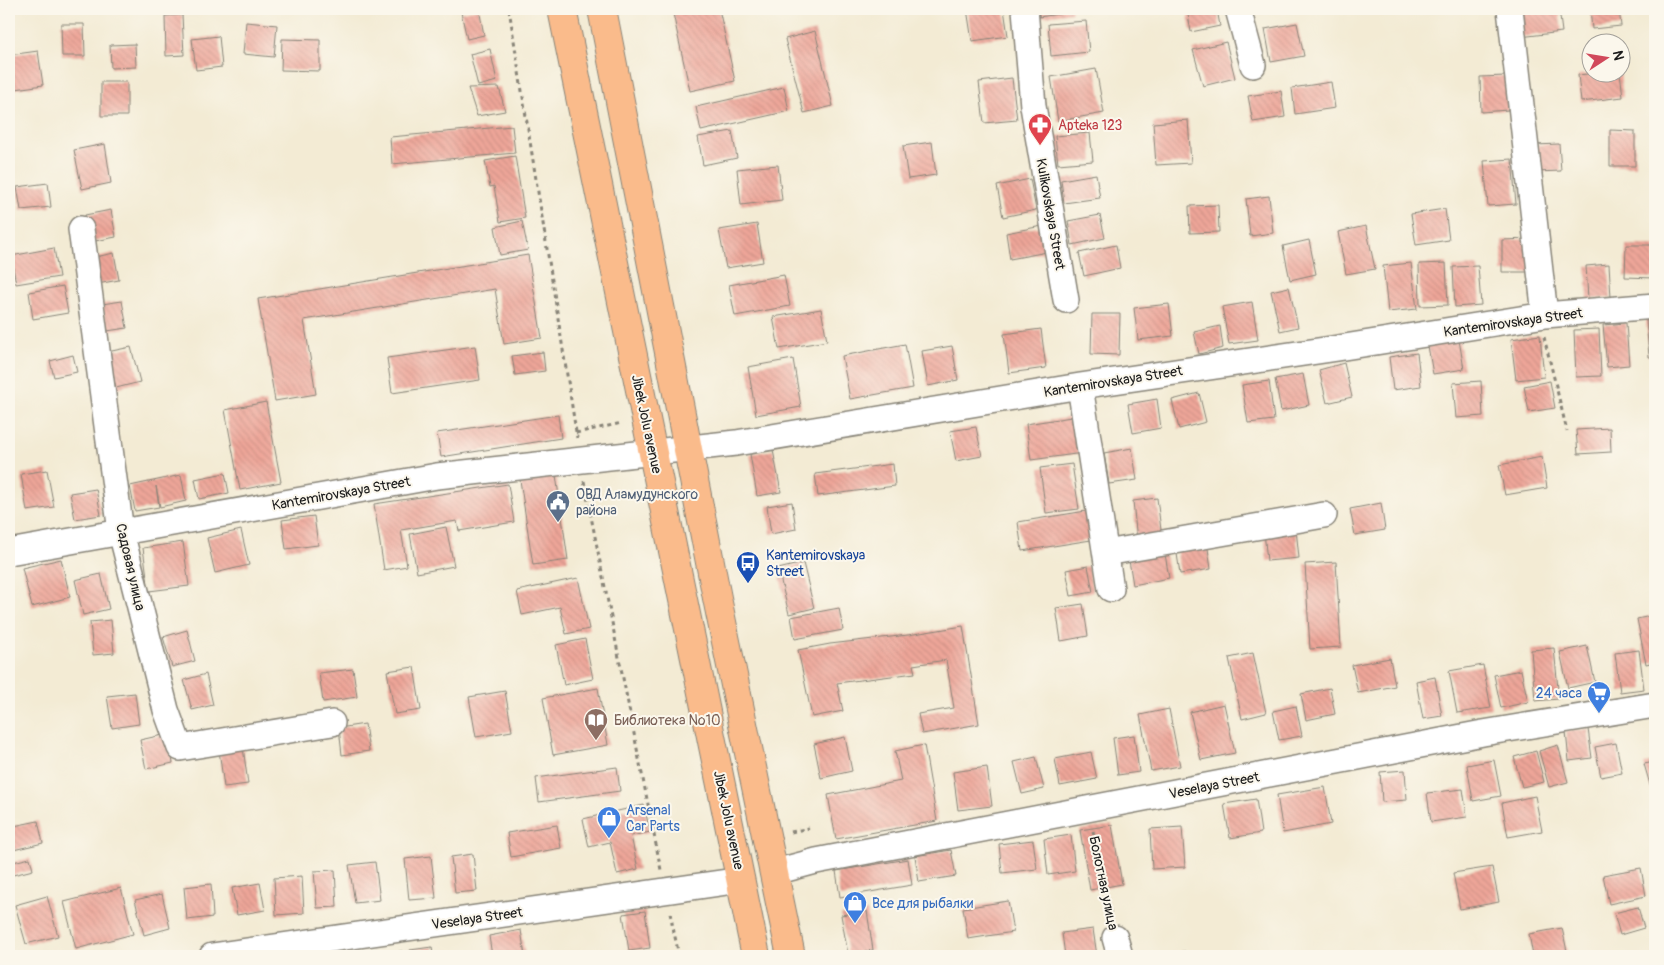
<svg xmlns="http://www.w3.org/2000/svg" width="1664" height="965" font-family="Pangolin,sans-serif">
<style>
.building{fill:url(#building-back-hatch)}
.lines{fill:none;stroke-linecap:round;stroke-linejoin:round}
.minor-casing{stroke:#888478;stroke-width:28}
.major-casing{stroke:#888478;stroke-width:30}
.path{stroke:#888478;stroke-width:3;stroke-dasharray:4 4;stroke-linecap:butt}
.minor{stroke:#fff;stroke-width:25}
.major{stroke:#fabb8b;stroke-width:28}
.labels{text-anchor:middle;stroke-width:4;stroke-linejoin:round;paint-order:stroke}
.health-label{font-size:14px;fill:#be3a42;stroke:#fbf7ec;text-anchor:start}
.street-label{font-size:14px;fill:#1c1c1c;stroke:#fbf7ec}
.service-label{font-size:14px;fill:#4e5e75;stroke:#fbf7ec;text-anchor:start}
.transit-label{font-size:14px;fill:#164399;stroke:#fbf7ec;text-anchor:start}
.shop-label{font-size:14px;fill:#366cbe;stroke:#fbf7ec;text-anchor:start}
.education-label{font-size:14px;fill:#785e54;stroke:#fbf7ec;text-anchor:start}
</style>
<defs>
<pattern id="building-back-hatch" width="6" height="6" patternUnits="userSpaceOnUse" patternTransform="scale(1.25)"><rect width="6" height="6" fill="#eea699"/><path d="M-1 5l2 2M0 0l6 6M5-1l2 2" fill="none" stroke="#cc8e83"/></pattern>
</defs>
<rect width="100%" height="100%" fill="#fbf7ec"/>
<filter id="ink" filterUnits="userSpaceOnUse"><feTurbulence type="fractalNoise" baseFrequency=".02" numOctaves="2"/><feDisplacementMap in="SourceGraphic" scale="10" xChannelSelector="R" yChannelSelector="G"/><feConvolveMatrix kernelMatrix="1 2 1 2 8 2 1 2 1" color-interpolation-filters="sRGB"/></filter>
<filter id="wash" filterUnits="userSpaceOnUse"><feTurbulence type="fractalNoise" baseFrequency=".0096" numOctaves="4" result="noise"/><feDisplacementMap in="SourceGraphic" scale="20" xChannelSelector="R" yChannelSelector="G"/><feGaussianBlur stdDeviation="1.12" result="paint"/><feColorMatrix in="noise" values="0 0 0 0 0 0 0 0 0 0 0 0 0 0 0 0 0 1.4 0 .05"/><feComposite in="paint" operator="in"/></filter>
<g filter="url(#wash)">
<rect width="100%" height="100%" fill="#f3ebd4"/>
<g id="blocks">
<path class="building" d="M479,9L484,35L467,39L461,12Z
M672,9H719L735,81L690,91Z
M967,9H1004L1008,36L972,41Z
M1038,9H1071L1072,12L1039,17Z
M1187,9H1217L1220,26L1191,32Z
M1541,9H1559L1562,32L1520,37L1517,12Z
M1590,9H1619L1621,26L1592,29Z
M182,15L184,55L166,56L165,16Z
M1086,21L1089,52L1051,56L1048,24Z
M246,22L277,25L274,57L243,54Z
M1297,23L1304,56L1271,62L1265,29Z
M61,24H84L85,56H62Z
M815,31L833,106L804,113L785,39Z
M219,36L222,67L196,70L192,39Z
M282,39L320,40V71L281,70Z
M1226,42L1235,78L1203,86L1193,50Z
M135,44L136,67L111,68L110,45Z
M490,49L497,81L478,86L470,54Z
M38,51L43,85L9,90V55Z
M1096,69L1104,113L1058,121L1051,77Z
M1605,72H1620L1623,97L1581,102L1578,75Z
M1506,76L1508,110L1481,112L1480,77Z
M1012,78L1017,120L984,123L979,82Z
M101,82H127V116H101Z
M1331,82L1335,108L1295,114L1292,88Z
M499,87L505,111L477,116L468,88Z
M784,87L789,111L701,131L696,107Z
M1281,91L1285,117L1253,122L1248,96Z
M1188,120L1191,163L1156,165L1153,123Z
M512,126L515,153L392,164L390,137Z
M1610,130L1635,131V166H1610Z
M732,131L737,158L703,165L698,137Z
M1090,133L1093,161L1058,164L1055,136Z
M932,142L936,175L908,179L903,146Z
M105,144L111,183L82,189L74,150Z
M1559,144L1561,171L1536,172L1535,145Z
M515,156L525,218L500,222L494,186L490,187L485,161Z
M1512,159L1516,204L1488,206L1484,161Z
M778,165L782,200L741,205L737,169Z
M1096,174L1100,198L1064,203L1061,180Z
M1030,179L1036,210L1003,217L997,186Z
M48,183L51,207L21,210L17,187Z
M1269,196L1273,233L1250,236L1246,199Z
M1218,205L1219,232L1190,233L1189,206Z
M1445,209L1449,240L1416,245L1411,214Z
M111,210L116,237L90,242L85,215Z
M1100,215L1105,238L1072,245L1068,221Z
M522,221L528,250L500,255L495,227Z
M757,224L763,262L726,268L719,230Z
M1042,226L1047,252L1010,259L1006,233Z
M1366,226L1375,269L1346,274L1338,232Z
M1530,239L1531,272H1502V240Z
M1309,240L1316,274L1290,280L1283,246Z
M1116,245L1120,268L1084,276L1079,253Z
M1626,245H1655V278L1625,277Z
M54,248L59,277L16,284L11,256Z
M114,253L119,280L97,284L91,258Z
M528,255L542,338L504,344L495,289L304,320L316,394L275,401L258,299Z
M1411,263L1417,309L1388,312L1383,266Z
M1446,263L1448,305L1420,306L1419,264Z
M1609,264L1611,298L1588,299L1586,266Z
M1478,266L1481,305L1455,307L1453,267Z
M784,275L790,306L735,316L729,285Z
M63,286L68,313L33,319L29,292Z
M1289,287L1298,327L1280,331L1271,291Z
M122,301L127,328L107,331L102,304Z
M1252,302L1258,340L1229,344L1222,307Z
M1169,304L1173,336L1138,340L1134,308Z
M821,309L827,341L779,349L773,317Z
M1092,314H1120L1119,355L1091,354Z
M1655,318V357H1649L1646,319Z
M1626,323L1629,365L1607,367L1603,325Z
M1220,326L1223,348L1199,354L1194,332Z
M1041,329L1046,368L1009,373L1004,334Z
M1599,329L1601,376L1576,377L1574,330Z
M1540,335L1544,377L1516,380L1511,339Z
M1459,340L1464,369L1433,374L1428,346Z
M905,344L913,388L850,399L842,356Z
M475,346L480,380L392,393L387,358Z
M952,346L958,380L928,386L922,351Z
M131,347L140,382L116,388L107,352Z
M543,352L545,371L515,375L512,356Z
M1417,353L1421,386L1393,390L1389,357Z
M73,355L77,372L54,377L50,361Z
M793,359L801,407L756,415L748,367Z
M1344,363L1352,397L1327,403L1319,370Z
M1303,374L1309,405L1281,411L1275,379Z
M1269,381L1274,420L1248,423L1242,385Z
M1481,381L1483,416L1456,418L1453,383Z
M1550,381L1555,408L1529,412L1524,386Z
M1199,393L1206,422L1179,429L1172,400Z
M1157,399L1161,428L1133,433L1128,404Z
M266,402L281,482L240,490L225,410Z
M558,415L561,438L441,457L437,433Z
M1078,416L1083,453L1031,460L1026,424Z
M976,427L982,456L956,461L950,431Z
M1610,428L1611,452L1578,454L1576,430Z
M1132,448L1137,480L1109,484L1104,453Z
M773,450L781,492L757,496L750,454Z
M1542,457L1547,488L1505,495L1499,465Z
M893,464L895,486L818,496L815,474Z
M1072,464L1079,509L1046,513L1040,468Z
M47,470L54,507L27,511L21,474Z
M225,473L229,493L199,499L195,479Z
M181,475L186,501L160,507L156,486L159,507L135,511L130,486Z
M556,475L568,560L533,565L520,480Z
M508,484L514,522L459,531L457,521L401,530L407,566L384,570L374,504Z
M96,489L101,515L75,519L70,493Z
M1157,498L1162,538L1137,541L1133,501Z
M792,502L796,529L771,534L767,506Z
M1381,503L1385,530L1355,535L1350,509Z
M1086,511L1091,540L1022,551L1018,522Z
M314,516L318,545L286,549L282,520Z
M446,527L454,566L417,573L410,534Z
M1296,529L1299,558L1267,561L1264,532Z
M241,530L249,565L215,573L207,538Z
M183,542L189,586L149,591L143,548Z
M1207,542L1211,569L1180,574L1176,547Z
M1164,548L1169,578L1133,585L1128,554Z
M61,559L70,597L32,607L22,568Z
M1336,562L1341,647L1310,649L1305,564Z
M803,563L814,608L789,614L778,569Z
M1088,566L1093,592L1071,596L1066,570Z
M101,574L109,609L83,615L75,580Z
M578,578L589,629L566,634L560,607L522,615L517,591Z
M1083,604L1088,636L1061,641L1056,608Z
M839,608L843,630L795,639L791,617Z
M1655,615V662L1646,664L1637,619Z
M111,620L114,653L93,655L90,622Z
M963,626L979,724L922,734L918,714L954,708L946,660L913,665L915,673L837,683L843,711L812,717L798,650L830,644L908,635Z
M187,630L195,661L172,667L163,637Z
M585,639L593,679L564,685L556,645Z
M1587,646L1595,682L1568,688L1560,652Z
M1554,648L1559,699L1535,701L1531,650Z
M1639,650L1644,689L1620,692L1615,653Z
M1253,653L1266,713L1242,719L1229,658Z
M1390,658L1395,686L1358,693L1352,665Z
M1483,665L1491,708L1457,713L1449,671Z
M414,667L421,710L395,714L387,671Z
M353,669L357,697L323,702L319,673Z
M1521,670L1528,702L1501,708L1494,675Z
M206,674L213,705L192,710L184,680Z
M1435,677L1442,716L1423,719L1416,681Z
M598,688L608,745L553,755L543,698Z
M1330,688L1335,714L1306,720L1301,694Z
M505,691L512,731L476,737L469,697Z
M135,693L139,724L112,728L107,696Z
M1224,704L1235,753L1201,760L1190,712Z
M1296,706L1302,736L1279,740L1273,711Z
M1169,709L1180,766L1151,771L1140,715Z
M365,724L369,751L342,755L339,728Z
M1588,729L1592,758L1569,761L1566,732Z
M167,734L173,763L146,769L140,740Z
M1134,735L1139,772L1118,775L1113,738Z
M845,737L852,771L821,778L814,744Z
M1616,743L1622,773L1601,777L1595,747Z
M924,745L937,821L836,839L828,795L901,781L895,751Z
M1558,745L1568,782L1549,787L1539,751Z
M243,747L248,784L224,787L219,750Z
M1536,751L1544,782L1522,787L1514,757Z
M1091,752L1097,779L1060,786L1055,759Z
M1036,757L1044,789L1022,794L1014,762Z
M1494,760L1501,796L1473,801L1467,765Z
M1655,762V802L1644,764Z
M617,767L620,791L539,802L536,778Z
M987,767L992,806L958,810L953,772Z
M1405,770L1407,800L1382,802L1380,772Z
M1325,787L1331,824L1283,833L1277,795Z
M1463,789L1467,817L1431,822L1427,793Z
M1535,796L1542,831L1508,837L1502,803Z
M1256,799L1261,833L1230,838L1224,804Z
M644,805L650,832L631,836L638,869L617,874L610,842L589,847L583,819Z
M38,821L43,843L9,851V827Z
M557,825L561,848L511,857L507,833Z
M1112,825L1122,884L1090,890L1080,830Z
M1182,827L1185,867L1152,869L1150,829Z
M1071,835L1075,871L1048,875L1044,839Z
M1033,840L1037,869L1002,873L999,844Z
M951,850L956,876L919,882L915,856Z
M473,854L477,891L455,893L451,857Z
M431,856L436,898L409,900L405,859Z
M30,858L33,870L9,876V863Z
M908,859L912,885L840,897L836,871Z
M375,862L380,900L355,903L349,865Z
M1492,867L1499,902L1460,909L1453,873Z
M1641,868L1646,896L1609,904L1603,875Z
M335,870L337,907L317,908L314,871Z
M302,876L304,913L276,915L274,878Z
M260,883L265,910L237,915L232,888Z
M211,884L213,917L187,920L184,887Z
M121,888L133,934L76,949L64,902Z
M162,894L170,928L144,935L135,900Z
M47,896L58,936L26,944L15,905Z
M1008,901L1013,932L968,939L963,908Z
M1638,907L1644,928L1620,935L1614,913Z
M645,911L650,948L629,951L623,914Z
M867,911L873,950L848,954L841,915Z
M1562,928L1568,956H1533L1529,934Z
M1093,929L1097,956H1065L1062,933Z
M521,930L525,956H492L489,936Z
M432,947L433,956H410V950Z
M402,951V956H375V954Z
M1185,951L1186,956H1159V955Z"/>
</g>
</g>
<g filter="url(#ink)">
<use href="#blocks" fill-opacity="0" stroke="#888478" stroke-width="1"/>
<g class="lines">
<g class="minor-casing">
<path id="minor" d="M1025,9L1033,106L1066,300
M1238,9L1253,65
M1510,9L1545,315
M81,229L121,532L166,710L180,748L332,723
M1080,386L1111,589
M9,552L437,476L736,443L1080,386L1338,348L1545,315L1655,306
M1106,553L1324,515
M775,872L816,861L1483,733L1655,705
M1115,938L1120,956
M212,956L741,880"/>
</g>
<g class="major-casing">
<path id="major" d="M562,9L756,956
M602,9L717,598L791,956"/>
</g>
<path class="path" d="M509,9L577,438
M1544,337L1567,431
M576,433L622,423
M584,481L661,870
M1093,831L1111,916
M791,832L809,828
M670,913L679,956"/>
<use href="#minor" class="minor"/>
<use href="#major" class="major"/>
</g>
</g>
<defs>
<g id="pharmacy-pin" transform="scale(1.25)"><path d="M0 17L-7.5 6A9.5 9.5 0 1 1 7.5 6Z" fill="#e0444e" stroke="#fbf7ec"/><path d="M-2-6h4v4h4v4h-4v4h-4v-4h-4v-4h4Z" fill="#fff"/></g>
<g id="civic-pin" transform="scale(1.25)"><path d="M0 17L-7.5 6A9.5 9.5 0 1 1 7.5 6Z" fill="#5c6f8a" stroke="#fbf7ec"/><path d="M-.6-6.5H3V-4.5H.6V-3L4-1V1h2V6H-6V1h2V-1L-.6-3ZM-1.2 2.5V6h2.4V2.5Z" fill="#fff"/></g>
<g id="bus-pin" transform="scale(1.25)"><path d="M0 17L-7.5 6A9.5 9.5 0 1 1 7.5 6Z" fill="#1a4fb4" stroke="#fbf7ec"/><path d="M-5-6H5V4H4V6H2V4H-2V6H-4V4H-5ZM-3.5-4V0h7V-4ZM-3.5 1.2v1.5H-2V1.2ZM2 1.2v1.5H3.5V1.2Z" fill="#fff"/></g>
<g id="supermarket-pin" transform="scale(1.25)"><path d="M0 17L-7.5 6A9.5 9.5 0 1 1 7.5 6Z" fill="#3f7fe0" stroke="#fbf7ec"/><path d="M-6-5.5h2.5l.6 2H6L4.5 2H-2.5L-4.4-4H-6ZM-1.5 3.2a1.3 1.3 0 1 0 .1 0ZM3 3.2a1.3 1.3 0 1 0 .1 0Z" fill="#fff"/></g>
<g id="library-pin" transform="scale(1.25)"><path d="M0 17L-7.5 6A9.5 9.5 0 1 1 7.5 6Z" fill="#8d6e63" stroke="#fbf7ec"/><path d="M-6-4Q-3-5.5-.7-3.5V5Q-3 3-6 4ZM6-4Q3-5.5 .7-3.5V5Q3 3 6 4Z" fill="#fff"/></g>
<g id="shop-pin" transform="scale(1.25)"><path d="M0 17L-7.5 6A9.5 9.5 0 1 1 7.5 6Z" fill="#3f7fe0" stroke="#fbf7ec"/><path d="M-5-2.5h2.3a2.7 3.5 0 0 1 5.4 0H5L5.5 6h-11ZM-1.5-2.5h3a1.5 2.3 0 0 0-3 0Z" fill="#fff"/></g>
</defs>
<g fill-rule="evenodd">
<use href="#pharmacy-pin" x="1040" y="125"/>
<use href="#civic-pin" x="558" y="502"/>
<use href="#bus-pin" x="748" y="563"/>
<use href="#supermarket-pin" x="1599" y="693"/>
<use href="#library-pin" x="596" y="720"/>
<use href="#shop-pin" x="609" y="818"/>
<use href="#shop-pin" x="855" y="903"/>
</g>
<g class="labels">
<g class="health-label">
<text x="1058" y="130">Apteka 123</text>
</g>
<g class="street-label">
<text transform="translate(1051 214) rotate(80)" y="5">Kulikovskaya Street</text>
<text transform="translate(1513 322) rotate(-8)" y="5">Kantemirovskaya Street</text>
<text transform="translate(1113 381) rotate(-9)" y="5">Kantemirovskaya Street</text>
<text transform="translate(647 424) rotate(78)" y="5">Jibek Jolu avenue</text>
<text transform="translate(341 493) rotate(-10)" y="5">Kantemirovskaya Street</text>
<text transform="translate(131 567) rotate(77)" y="5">Садовая улица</text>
<text transform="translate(1214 785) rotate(-11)" y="5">Veselaya Street</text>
<text transform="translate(729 820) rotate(78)" y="5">Jibek Jolu avenue</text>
<text transform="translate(1104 883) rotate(78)" y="5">Болотная улица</text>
<text transform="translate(477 918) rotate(-8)" y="5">Veselaya Street</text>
</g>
<g class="service-label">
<text x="576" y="499">ОВД Аламудунского<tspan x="576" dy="16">района</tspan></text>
</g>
<g class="transit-label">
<text x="766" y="560">Kantemirovskaya<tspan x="766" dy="16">Street</tspan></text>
</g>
<g class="shop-label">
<text x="1582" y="698" text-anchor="end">24 часа</text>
<text x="626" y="815">Arsenal<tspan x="626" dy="16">Car Parts</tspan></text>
<text x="872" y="908">Все для рыбалки</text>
</g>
<g class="education-label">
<text x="614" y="725">Библиотека №10</text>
</g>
</g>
<rect width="1664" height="965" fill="none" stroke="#fbf7ec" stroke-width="30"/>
<g transform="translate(1606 58) rotate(78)"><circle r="24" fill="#fbf7ec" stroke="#a29f99"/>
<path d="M0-4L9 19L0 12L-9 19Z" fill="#d1495b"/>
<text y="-8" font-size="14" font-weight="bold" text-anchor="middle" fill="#1c1c1c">N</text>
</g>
</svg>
